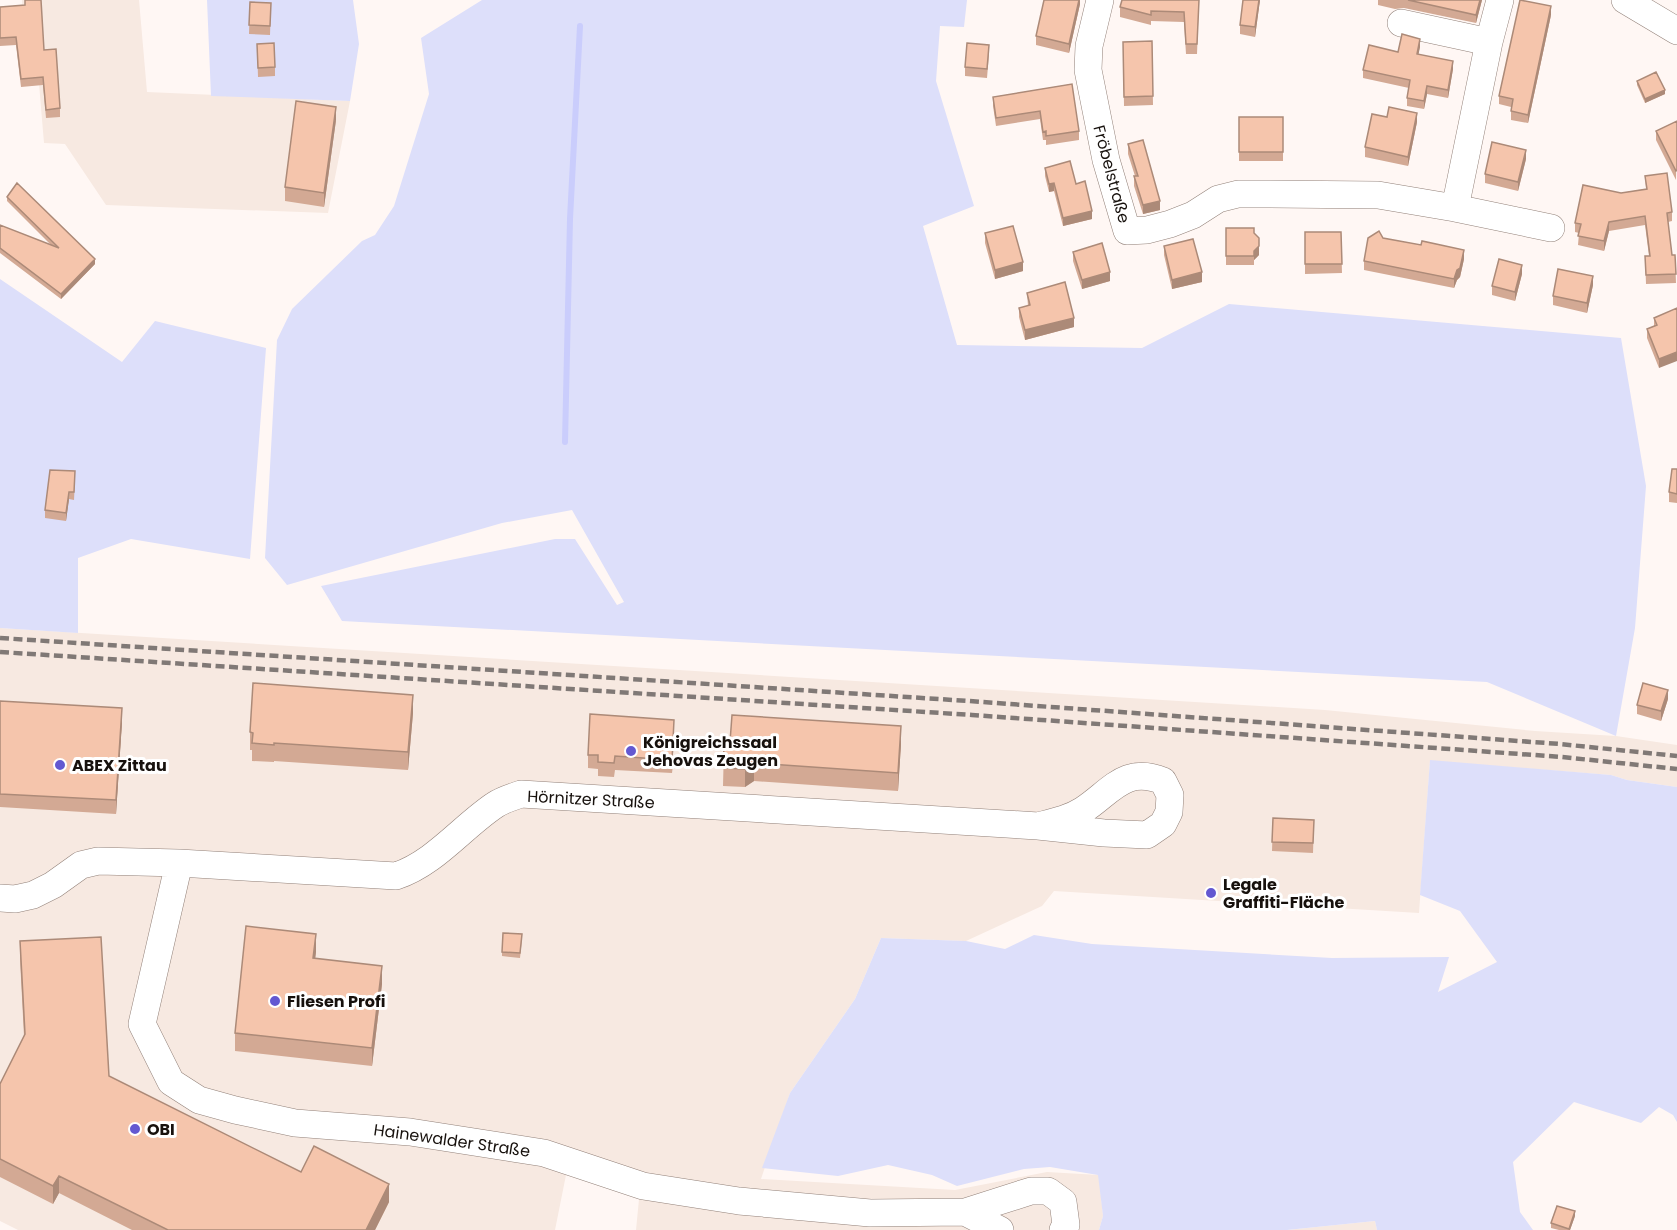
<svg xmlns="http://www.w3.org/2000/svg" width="1677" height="1230" font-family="Poppins,sans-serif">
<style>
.built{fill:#f7e9e1}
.green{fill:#dddffa}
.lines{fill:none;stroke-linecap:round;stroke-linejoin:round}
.stream{stroke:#cacdfc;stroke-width:6}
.minor-casing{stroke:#928179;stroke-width:28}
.minor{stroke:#fff;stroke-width:27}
.rail{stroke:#807976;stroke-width:4.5;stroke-dasharray:9 4.5;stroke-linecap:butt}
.wall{fill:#d3a994}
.shaded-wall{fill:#ac8a78}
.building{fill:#f5c5ac;stroke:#ac8a78;stroke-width:1.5}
.poi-dot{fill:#6358d1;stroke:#fff;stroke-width:2}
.labels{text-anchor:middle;stroke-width:6;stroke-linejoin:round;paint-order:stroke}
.street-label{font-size:16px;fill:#17110d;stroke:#fff}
.poi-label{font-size:16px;font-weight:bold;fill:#17110d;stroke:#fff;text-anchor:start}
</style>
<rect width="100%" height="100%" fill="#fff7f4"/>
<path class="built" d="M22,0H139L147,92L350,101L328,213L106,205L65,144L44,143L37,60H24Z
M0,628L1325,710L1535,731L1616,736L1677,745V787L1627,780L1611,775L1430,761L1419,913L1054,891L1042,906L966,941L881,938L855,999L790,1093L761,1179L955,1190L1047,1172L1099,1175L1103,1216L1099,1230H636L640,1189L568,1165L555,1230H18L0,1221Z
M1375,1221L1377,1230H1287Z"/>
<path class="green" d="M207,0H353L359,44L350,101L211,96Z
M482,0H967L964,27L940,26L936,81L974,206L923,226L957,345L1142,348L1229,304L1621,338L1646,486L1635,628L1616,736L1487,682L342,621L321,586L555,539H575L617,605L624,602L572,510L502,523L287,585L265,558L277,340L292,309L362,241L375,235L394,206L429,94L421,38Z
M0,279L122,362L155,321L266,348L250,559L131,539L78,558V633L0,628Z
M1430,760L1611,775L1627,780L1677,787V1122L1673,1115L1659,1107L1641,1123L1574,1102L1513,1162L1520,1212L1533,1230H1377L1375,1221L1287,1230H1099L1103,1216L1098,1175L1050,1167L1024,1169L957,1186L932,1175L888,1165L838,1176L762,1168L790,1093L855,999L881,938L966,941L1005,949L1034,935L1092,944L1332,958L1449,957L1438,992L1497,962L1460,911L1420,895Z"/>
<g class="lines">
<path class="stream" d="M565,442L570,219L580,26"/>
<g class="minor-casing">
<path id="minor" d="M1100,0L1089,46L1088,70L1106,160L1127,231L1147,230L1170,224L1193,215L1218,199L1238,194H1270L1378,195L1455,208L1551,228
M1625,0L1677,31
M1401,23L1489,42
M1455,208L1489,42L1500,0
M179,863L142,1024L171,1082L199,1100L235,1110L295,1123L410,1132L544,1153L643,1186L739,1201L870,1213L965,1212L1031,1191H1048L1063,1202L1066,1225L1063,1230
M0,898L15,899L33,895L53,885L81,865L98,861L179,863L396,876C435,863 462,827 495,805C502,800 513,797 521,794L1038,826L1104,833L1147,835L1163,824L1169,812L1170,795L1163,781C1125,765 1111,792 1083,810C1069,819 1054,822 1038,826
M965,1212L1000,1230"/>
</g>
<use href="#minor" class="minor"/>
<path class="rail" d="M0,638L969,701L1560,744L1677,756
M0,652L972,715L1562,757L1677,769"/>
</g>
<path class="wall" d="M1080,0V4L1069,53L1036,45V36Z
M1199,0L1197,54H1186L1184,22L1151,21V25L1120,17V7Z
M1260,0L1255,37L1240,34V25Z
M1378,0H1482L1476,23L1404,8L1395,9L1378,5Z
M250,2L271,3L270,35L249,34Z
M0,7L44,50L60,108V117L46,118L43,85L21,87L16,45L0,46Z
M1551,15L1528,123L1511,120V107L1499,104V96Z
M1152,41L1153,105L1124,106L1123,42Z
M257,44L275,67V76L258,77Z
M1420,47L1418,54L1453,69L1448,98L1427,94L1424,109L1407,106V98L1409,88L1363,78V70L1398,52Z
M989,54L987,78L965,76V67Z
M1637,81L1665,94L1645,103L1637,85Z
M1072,84L1079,131V140L1046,145V140H1043L1040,119L996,126L993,106V97Z
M1239,117H1283V161H1239Z
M336,120L324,207L285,201V187Z
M1677,121L1676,180L1656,140V131Z
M1417,122L1408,166L1365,157V147Z
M1128,144L1160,210L1143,214L1134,186V176H1135L1128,154Z
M1526,159L1518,191L1485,183V174Z
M1045,168L1076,184L1092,219L1063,226L1054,191L1049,192L1045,176Z
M1645,176L1672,212V221L1668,222L1672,255H1675L1676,283L1646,284L1645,256H1649L1645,225L1609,231L1604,251L1578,245L1579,233L1575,232V223L1621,193L1646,189Z
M7,197L95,264L61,299L0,253V225L51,245L7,201Z
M1226,228L1259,255L1254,260V265H1226Z
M1305,232H1341L1342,273L1305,274Z
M985,233L1023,271L995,279L985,243Z
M1383,238L1464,259L1460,277L1457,280L1454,288L1364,270V261Z
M1164,246L1202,282L1172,289L1164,255Z
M1073,252L1110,281L1082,289L1073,261Z
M1522,274L1515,301L1492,295V286Z
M1593,285L1587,313L1553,305V296Z
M1027,293L1074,327L1025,340L1019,317V308L1028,306Z
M1677,308L1659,368L1647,338V329L1654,326V318Z
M1677,469V503L1669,502V492Z
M75,479L74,500L69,499L66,521L45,518V510Z
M1668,699L1661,721L1637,714V705Z
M0,701L122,722L116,814L0,807Z
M413,713L408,770L274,761V762L252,761V750H250V732Z
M674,734L672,773L615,770L614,777L598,776V769L588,768V755Z
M901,744L898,791L754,781L745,787L723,786L724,747Z
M1273,818L1314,820L1313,853L1272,851Z
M522,939L520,958L502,956V952Z
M20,941L109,1076L301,1172L389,1202L375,1230H132L59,1193L53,1204L0,1177V1084L24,1036L20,959Z
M316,952L315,958L382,984L372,1066L235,1051V1033Z
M1575,1216L1570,1230H1559L1551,1228V1223Z"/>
<path class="shaded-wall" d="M1079,0H1080V4L1069,53V44Z
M1259,0H1260L1255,37V27Z
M1480,0H1482L1476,23V15Z
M1551,6V15L1528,123V115Z
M1420,39V47L1417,62V54Z
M1453,61V69L1448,98V90Z
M1427,86V94L1424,109V101Z
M1665,90V94L1645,103V99Z
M336,107V120L324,207V193Z
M1417,113V122L1408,166V157Z
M1526,150V159L1518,191V182Z
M1054,183V191L1049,192V184Z
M1160,201V210L1143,214V205Z
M1092,211V219L1063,226V218Z
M1609,222V231L1604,251V241Z
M1259,246V255L1254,260V251Z
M1464,250V259L1460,277L1457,280L1454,288V279Z
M95,259V264L61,299V294Z
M1023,262V271L995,279V270Z
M1522,265V274L1515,301V292Z
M1110,272V281L1082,289V280Z
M1202,272V282L1172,289V280Z
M1593,276V285L1587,313V303Z
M1074,318V327L1025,340V330Z
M1677,352V361L1659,368V359Z
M69,492V499L66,521V513Z
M1668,690V699L1661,721V711Z
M413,695V713L408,770V752Z
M122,708V722L116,814V800Z
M674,720V734L672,773V760Z
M901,726V744L898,791V773Z
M754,763V781L745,787V769Z
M316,934V952L313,976V958Z
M382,966V984L372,1066V1048Z
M59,1176V1193L53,1204V1186Z
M389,1184V1202L375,1230H366Z
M1575,1211V1216L1570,1230H1569Z"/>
<path class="building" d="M25,0H41L44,50L56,49L60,108L46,110L43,77L21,79L16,37L0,38V7L25,5Z
M1044,0H1079L1069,44L1036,36Z
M1122,0H1199L1197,44H1186L1184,12L1151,11V15L1120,7Z
M1243,0H1259L1255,27L1240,25Z
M1408,0H1480L1476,15Z
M1520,0L1551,6L1528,115L1511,111L1513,99L1499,96Z
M250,2L271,3L270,26L249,25Z
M1402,34L1420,39L1417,54L1453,61L1448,90L1427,86L1424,101L1407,98L1410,80L1363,70L1369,45L1398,52Z
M1152,41L1153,96L1124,97L1123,42Z
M274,43L275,67L258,68L257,44Z
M967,43L989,45L987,69L965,67Z
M1656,72L1665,90L1645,99L1637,81Z
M1072,84L1079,131L1046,136V131L1043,132L1040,111L996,118L993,97Z
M296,101L336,107L324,193L285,187Z
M1389,107L1417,113L1408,157L1365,147L1372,114L1387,117Z
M1239,117H1283V152H1239Z
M1677,121V170L1676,171L1656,131Z
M1143,140L1160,201L1143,205L1134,176H1138L1128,144Z
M1492,142L1526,150L1518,182L1485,174Z
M1070,161L1076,184L1085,181L1092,211L1063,218L1054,183L1049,184L1045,168Z
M1667,173L1672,212L1667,213L1672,255H1675L1676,274L1646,275L1645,256H1650L1645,216L1609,222L1604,241L1578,236L1581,224L1575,223L1583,185L1621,193L1647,189L1645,176Z
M17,183L95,259L61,294L0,248V225L59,248L7,197Z
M1013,226L1023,262L995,270L985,233Z
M1226,228H1254V233L1259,238V246L1254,251V256H1226Z
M1379,231L1383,238L1421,245L1422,241L1464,250L1460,268L1457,270L1454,279L1364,261L1368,238Z
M1305,232H1341L1342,264H1305Z
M1193,239L1202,272L1172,280L1164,246Z
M1102,243L1110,272L1082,280L1073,252Z
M1499,259L1522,265L1515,292L1492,286Z
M1558,269L1593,276L1587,303L1553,296Z
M1065,282L1074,318L1025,330L1019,308L1030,305L1027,293Z
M1677,308V352L1659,359L1647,329L1657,325L1654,318Z
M1672,469H1677V494L1669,492Z
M50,470L75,471L74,492H69L66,513L45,510Z
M253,683L413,695L408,752L274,743V745L252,743L253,733L250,732Z
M1643,683L1668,690L1661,711L1637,705Z
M0,701L122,708L116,800L0,794Z
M590,714L674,720L672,760L615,756L614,763L598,762V755H588Z
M732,715L901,726L898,773L754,763L745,769L723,768L724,747L730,742Z
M1273,818L1314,820L1313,843L1272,842Z
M246,926L316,934L313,958L382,966L372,1048L235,1033Z
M503,933L522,934L520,953L502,952Z
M101,937L109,1076L301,1172L314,1146L389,1184L366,1230H168L59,1176L53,1186L0,1159V1084L25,1034L20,941Z
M1557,1206L1575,1211L1569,1229L1551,1223Z"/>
<g class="poi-dot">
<circle cx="631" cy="751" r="6"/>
<circle cx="60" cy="765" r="6"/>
<circle cx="1211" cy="893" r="6"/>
<circle cx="275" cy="1001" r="6"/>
<circle cx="135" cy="1129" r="6"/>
</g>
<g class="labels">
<g class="street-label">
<text transform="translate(1112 174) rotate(75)" y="6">Fröbelstraße</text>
<text transform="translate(591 799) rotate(3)" y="6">Hörnitzer Straße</text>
<text transform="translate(452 1140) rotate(8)" y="6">Hainewalder Straße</text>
</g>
<g class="poi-label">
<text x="643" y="748">Königreichssaal<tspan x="643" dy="18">Jehovas Zeugen</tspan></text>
<text x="72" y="771">ABEX Zittau</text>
<text x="1223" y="890">Legale<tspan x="1223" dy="18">Graffiti-Fläche</tspan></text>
<text x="287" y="1007">Fliesen Profi</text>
<text x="147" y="1135">OBI</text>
</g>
</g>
</svg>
